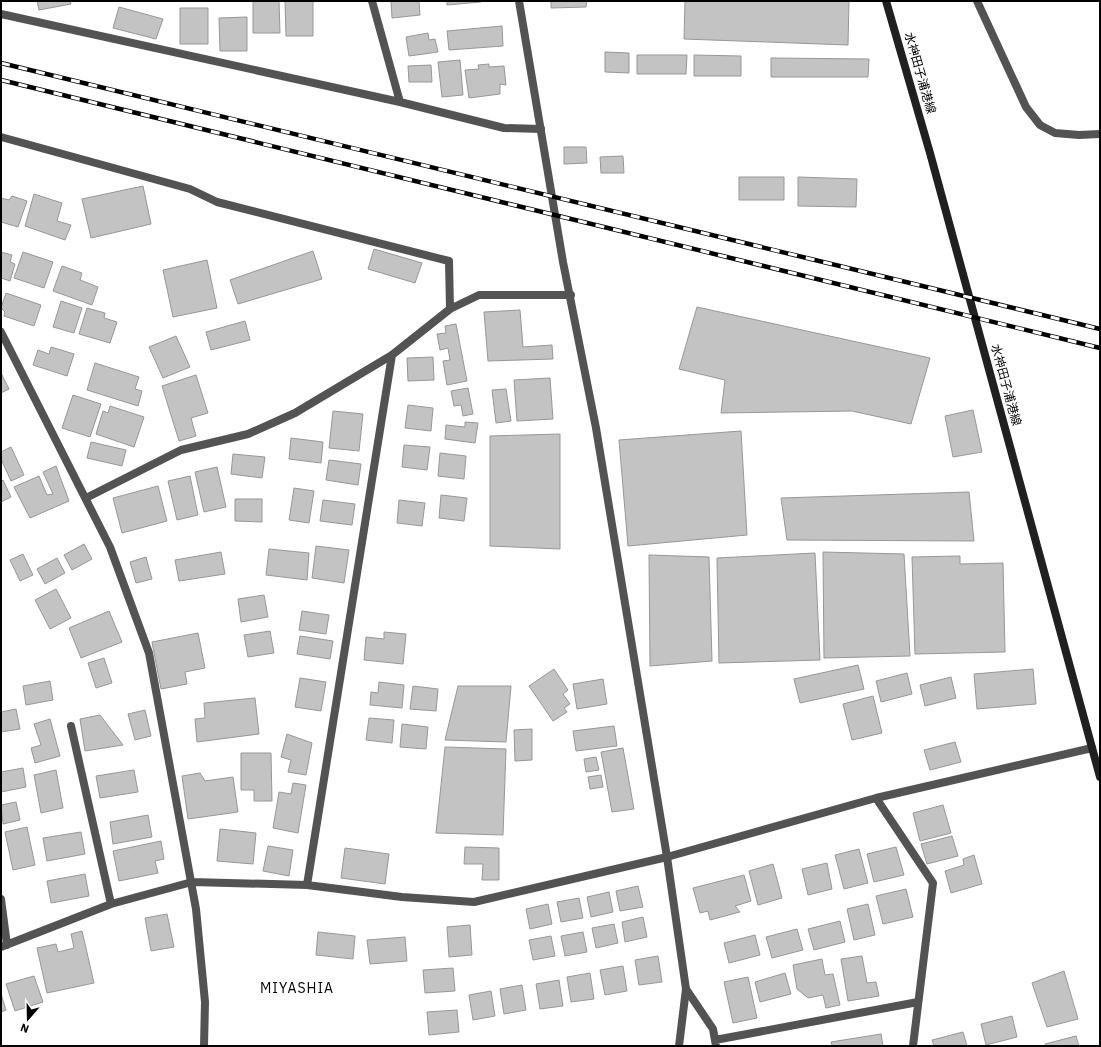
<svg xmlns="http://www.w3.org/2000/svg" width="1101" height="1047" font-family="'IBM Plex Sans','Noto Sans JP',sans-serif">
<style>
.building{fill:#c3c3c3;stroke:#979797}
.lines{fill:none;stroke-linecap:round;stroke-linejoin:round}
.minor{stroke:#535353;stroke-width:8}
.tertiary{stroke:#535353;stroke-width:8}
.secondary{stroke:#202020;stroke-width:8}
.rail-casing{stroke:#000;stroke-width:4.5}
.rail{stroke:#fff;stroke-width:3;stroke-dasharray:9;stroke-linecap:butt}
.labels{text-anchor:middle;stroke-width:3.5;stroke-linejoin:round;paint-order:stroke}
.street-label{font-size:12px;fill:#000;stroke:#fff}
.quarter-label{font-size:14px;letter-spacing:1px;fill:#000;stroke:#fff}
</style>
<rect width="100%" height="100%" fill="#fff"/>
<path class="building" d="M37,1H70L71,4L39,10Z
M253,1H279L280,33H253Z
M285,1H313V36H286Z
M391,1H419L420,15L392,18Z
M447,1H481V2L447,5Z
M551,1H587L586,7L551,8Z
M685,1H849L848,45L684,39Z
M119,7L163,19L156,39L113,28Z
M180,8H208V44H180Z
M247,17V51H220L219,18Z
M502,26L503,46L449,50L447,31Z
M428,33L429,40L435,39L438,52L409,56L406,37Z
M605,52L629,53V73L605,72Z
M637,55H687L686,74H637Z
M694,55L741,56V76H694Z
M771,58L869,59L868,77H771Z
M460,60L463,95L442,97L438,62Z
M489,64V67L504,66L506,85L500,84V94L469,98L465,70L479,69L478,65Z
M431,65L432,82H409L408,66Z
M564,147H586L587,163L564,164Z
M623,156L624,173H601L600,157Z
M739,177H784V200H739Z
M798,177L857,179L856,207L798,206Z
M143,186L151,224L91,238L82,199Z
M34,194L62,203L57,221L71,225L65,240L25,226Z
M12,196L27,201L18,227L1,222V198L9,200Z
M374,249L422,263L415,283L368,269Z
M313,251L322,279L238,304L230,280Z
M1,252L12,255L10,262L15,264L10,281L1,278Z
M23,252L53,262L44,288L14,278Z
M207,260L217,308L173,317L163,270Z
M62,266L82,273L80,280L98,287L92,305L53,291Z
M6,293L41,305L34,326L4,316L5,312L1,308Z
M61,301L82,308L74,333L53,327Z
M697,307L930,358L911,424L852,411L721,413L725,380L679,369Z
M87,308L105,313L104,318L117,322L110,343L79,334Z
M520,310L523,347L552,345L553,359L488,361L484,312Z
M245,321L250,340L211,350L206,332Z
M456,324L467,381L447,385L443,361L450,360L448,348L440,350L437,334L446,333L445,326Z
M176,336L190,367L163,378L149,347Z
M51,347L74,354L67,376L33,365L38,350L49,354Z
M433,357L434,380L408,381L407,358Z
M95,363L139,377L135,389L142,391L138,406L87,390Z
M1,373L9,389L1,393Z
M196,375L208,413L191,418L196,436L179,441L162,386Z
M550,378L553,419L517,421L514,380Z
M468,388L473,414L463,416L461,405L454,406L451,391Z
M506,389L511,421L496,423L492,390Z
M73,395L101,404L90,437L62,428Z
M408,405L433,408L431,431L405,428Z
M110,406L144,417L134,447L96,434L103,411L108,413Z
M973,410L982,452L953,457L945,416Z
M333,411L363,414L359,451L329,448Z
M465,422L478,423L475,443L445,439L446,425L465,427Z
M741,431L747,535L628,546L619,440Z
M560,434V549L490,546V436Z
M291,438L323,442L321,463L289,459Z
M91,442L126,450L122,466L87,458Z
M404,445L430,447L427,470L402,467Z
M11,447L24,475L11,481L1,459V452Z
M440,453L466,456L464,479L438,476Z
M233,454L265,457L262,478L231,474Z
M329,460L361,464L358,485L326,480Z
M56,466L69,501L30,518L14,487L39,476L47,495L53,494L43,472Z
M217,467L226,507L204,512L195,472Z
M190,476L198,515L177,520L168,481Z
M3,480L11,497L1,502V482Z
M158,486L167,521L122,533L113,498Z
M294,488L314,491L309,523L289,520Z
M969,492L974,541L787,540L781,498Z
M441,495L467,498L464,521L439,518Z
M235,499H262V522L235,521Z
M323,500L355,504L352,525L320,521Z
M399,500L425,503L422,526L397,523Z
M84,544L92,559L72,570L64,555Z
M316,546L349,550L344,583L312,578Z
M269,549L309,553L307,580L266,575Z
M221,552L225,574L179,581L175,560Z
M823,552L904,554L910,656L824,658Z
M815,553L820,660L719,663L717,558Z
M23,554L33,575L20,581L10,560Z
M649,555L709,557L712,661L650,666Z
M960,556V564L1003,563L1005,652L915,654L912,557Z
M146,557L152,579L136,583L130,562Z
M57,558L65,573L45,584L37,569Z
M56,589L71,618L50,629L35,600Z
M264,595L268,617L241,622L238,599Z
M109,611L122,642L81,658L69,628Z
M302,611L329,615L326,634L299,630Z
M270,631L274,653L248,657L244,635Z
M384,632L406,634L403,664L364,660L366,637L384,639Z
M198,633L205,668L185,672L187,684L161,689L152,642Z
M300,636L333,641L330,659L297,654Z
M104,658L112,683L96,688L88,663Z
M858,665L864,689L800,703L794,679Z
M554,669L568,690L563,694L570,704L564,708L567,712L553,721L529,686Z
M1033,669L1036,704L977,709L974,674Z
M907,673L912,694L881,702L876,681Z
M951,677L956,698L925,706L920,685Z
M300,678L326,682L321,711L295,707Z
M603,679L607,704L577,709L573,684Z
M50,681L53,700L26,705L23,686Z
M379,682L404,685L402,708L370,705L371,692L378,693Z
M413,686L438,689L436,711L410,709Z
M458,686H511L506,742L445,740Z
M873,696L882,733L852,740L843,704Z
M255,698L259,734L197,742L195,719L205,718L204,703Z
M16,709L20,729L1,732V712Z
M145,710L151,736L135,740L128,714Z
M100,715L123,745L85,751L80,719Z
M369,718L394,720L392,743L366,740Z
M50,719L60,756L35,763L31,748L41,745L34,724Z
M402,724L428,727L426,749L400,747Z
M614,726L617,746L576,751L573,731Z
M532,729V760L515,761L514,730Z
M287,734L312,743L306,775L288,772L291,760L281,757Z
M955,742L961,762L930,770L924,750Z
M445,747L506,749L503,835L436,833Z
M623,748L634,809L612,812L601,752Z
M241,753H271L272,801H254V790H241Z
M596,757L599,770L586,772L584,759Z
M23,768L26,787L1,792V772Z
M56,770L63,808L41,813L34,775Z
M134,770L138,792L100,798L96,776Z
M200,773L205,781L233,777L238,812L188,819L182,776Z
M601,775L603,787L590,789L588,777Z
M293,783L306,785L298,833L273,828L279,792L291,794Z
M16,802L20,820L3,824L1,805Z
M943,805L951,833L920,841L913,813Z
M148,815L152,837L113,844L110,822Z
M27,827L35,865L13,870L5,832Z
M220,829L256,833L253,864L217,861Z
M81,832L85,854L47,861L43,838Z
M952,836L958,856L927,864L921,844Z
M161,841L164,859L155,861L158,873L119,881L113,851Z
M268,846L293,850L289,876L263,871Z
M465,847L499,848V880H482L483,864H464Z
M896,847L904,875L874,882L867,854Z
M345,848L389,854L385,884L341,878Z
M859,849L868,883L844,889L835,855Z
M974,855L982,884L951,893L945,871L964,865L963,859Z
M827,863L832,889L808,895L802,869Z
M773,864L782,898L758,905L749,871Z
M85,874L89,896L51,903L47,881Z
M744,875L751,901L735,906L740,912L710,920L708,911L700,913L693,888Z
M638,886L643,907L620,911L616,891Z
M906,889L913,917L883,924L876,896Z
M609,892L613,912L591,917L587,897Z
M579,898L583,918L561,922L557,902Z
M548,904L552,924L530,929L526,909Z
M868,904L875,935L854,940L847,909Z
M167,914L174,947L151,951L145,918Z
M643,917L647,937L625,942L622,922Z
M840,921L845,942L814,950L808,929Z
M614,924L618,943L596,948L592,928Z
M470,925L472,955L449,957L447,927Z
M797,929L803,950L772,958L766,937Z
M82,931L94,983L47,993L37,948L56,944L58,952L74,948L71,934Z
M318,932L355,936L353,959L316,955Z
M583,932L587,952L565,956L561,936Z
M755,935L760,955L729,963L724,943Z
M551,936L555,956L533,960L529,940Z
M405,937L407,961L370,964L367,940Z
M658,956L662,982L639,985L635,960Z
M862,956L867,983L876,982L879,996L848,1001L841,959Z
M822,959L825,975L833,974L840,1005L826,1008L823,995L808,998L797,989L793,965Z
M623,966L627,991L605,995L600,970Z
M453,968L455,991L425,993L423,970Z
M1064,971L1078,1019L1047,1027L1032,983Z
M590,973L594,999L571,1002L567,977Z
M785,973L791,994L760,1002L755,982Z
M34,976L43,1002L15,1011L6,984Z
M748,977L757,1018L733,1023L724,982Z
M559,980L563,1006L540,1009L536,984Z
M522,985L526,1010L504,1014L500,989Z
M491,991L495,1016L473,1020L469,995Z
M1,994L6,1010L1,1012Z
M457,1010L459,1032L429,1035L427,1012Z
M1012,1016L1017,1037L986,1045L981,1024Z
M963,1032L967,1046H934L932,1040Z
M881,1034L883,1046H832L831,1042Z
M1076,1036L1079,1046H1046L1045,1044Z"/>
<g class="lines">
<path class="minor" d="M372,1L400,102
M977,1L1026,107L1040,125L1055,133L1079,135L1100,134
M1,14L400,102L504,128L541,129
M1,137L190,189L217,202L449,261L450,309
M1,332L110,547L149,653L196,909L205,1002L204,1046
M86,498L181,450L248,434L295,413L392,355L450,309L479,295H571
M71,726L111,904
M876,798L933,883L913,1046
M307,885L392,355
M1,899L7,945
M1,947L111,904L192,882L307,885L402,897L474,902L667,857L876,798L1092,748
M686,989L713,1029L716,1046
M715,1040L918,1002"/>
<path class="tertiary" d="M519,1L563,262L596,428L667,857L686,989L679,1046"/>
<path class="secondary" d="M886,1L930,153L1100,777"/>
<g class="rail-casing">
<path id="rail" d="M1,63L1100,329
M1,80L1100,348"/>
</g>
<use href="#rail" class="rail"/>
</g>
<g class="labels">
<g class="street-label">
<text transform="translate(920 73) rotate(74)" y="4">水神田子浦港線</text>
<text transform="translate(1006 385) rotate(75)" y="4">水神田子浦港線</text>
</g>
<g class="quarter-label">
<text x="297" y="993">MIYASHIA</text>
</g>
</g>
<rect width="1101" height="1047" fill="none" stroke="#000000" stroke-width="4"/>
<g transform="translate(28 1019) rotate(200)" stroke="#ffffff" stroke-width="3" paint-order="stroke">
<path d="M0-3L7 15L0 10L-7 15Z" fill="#000000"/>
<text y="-6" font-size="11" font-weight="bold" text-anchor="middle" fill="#000000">N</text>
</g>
</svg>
